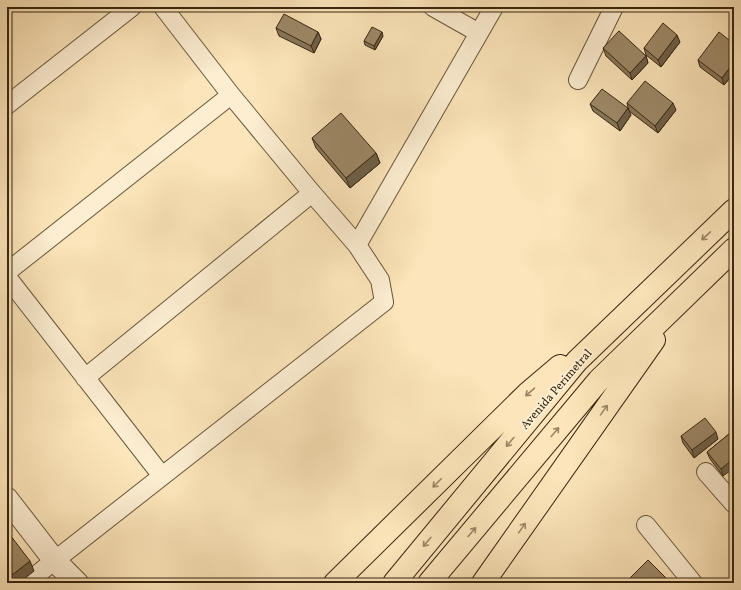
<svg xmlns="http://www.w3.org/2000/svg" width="741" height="590" font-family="Vollkorn,serif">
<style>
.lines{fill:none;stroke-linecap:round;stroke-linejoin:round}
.minor-casing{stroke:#68563a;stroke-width:20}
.tertiary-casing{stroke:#68563a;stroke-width:24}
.primary-casing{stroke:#372610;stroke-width:24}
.minor{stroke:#fdeed2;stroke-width:18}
.tertiary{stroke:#fdeed2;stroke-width:22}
.primary{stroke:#fce5ba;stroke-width:22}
.wall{fill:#877659;stroke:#372610}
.shaded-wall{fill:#6e6049;stroke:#372610}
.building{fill:#9d8968;stroke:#372610}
.oneway{stroke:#9a8665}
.labels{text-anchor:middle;stroke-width:4;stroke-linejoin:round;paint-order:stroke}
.street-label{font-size:12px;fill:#372610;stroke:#fdeed2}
</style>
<rect width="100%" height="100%" fill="#fce5ba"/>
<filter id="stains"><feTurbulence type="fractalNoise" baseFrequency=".005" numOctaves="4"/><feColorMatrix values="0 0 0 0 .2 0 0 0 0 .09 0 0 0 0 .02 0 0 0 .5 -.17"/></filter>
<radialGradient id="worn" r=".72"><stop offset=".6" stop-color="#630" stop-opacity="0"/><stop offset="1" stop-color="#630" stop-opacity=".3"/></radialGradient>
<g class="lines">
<g class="minor-casing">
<path id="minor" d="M433,7L479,33
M578,80L614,7
M7,105L132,7
M357,245L494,7
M7,272L231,95
M7,277L162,476
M85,378L312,193
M706,472L734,504
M646,525L693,583
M26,583L384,302L380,280L357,245L312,193L231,95L163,7"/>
</g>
<g class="tertiary-casing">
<path id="tertiary" d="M7,499L55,561L77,583"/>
</g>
<g class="primary-casing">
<path id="primary" d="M335,583L527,394L560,366
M394,583L577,361L734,210
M429,583L599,380L734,249
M483,583L654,340"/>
</g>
<use href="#minor" class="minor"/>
<use href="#tertiary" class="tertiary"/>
<use href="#primary" class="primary"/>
</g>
<path class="wall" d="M276,28L318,32L321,39L314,53L279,36Z
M383,36L375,50L365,45L364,41Z
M680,42L661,67L646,55L644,48Z
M734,44V73L724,85L700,67L698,60Z
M603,48L646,56L648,63L632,80L606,56Z
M627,103L676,110L658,133L629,111Z
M590,104L631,115L620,131L593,111Z
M312,138L376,153L380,163L350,188L316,148Z
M729,434L723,476L710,459L707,452Z
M681,436L718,439L694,458L683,443Z"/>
<path class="shaded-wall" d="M318,32L321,39L314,53L311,46Z
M382,32L383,36L375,50L374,46Z
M677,35L680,42L661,67L658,60Z
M646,56L648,63L632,80L630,73Z
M734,62V73L724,85L722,78Z
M673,103L676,110L658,133L655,126Z
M628,108L631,115L620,131L617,123Z
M376,153L380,163L350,188L346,178Z
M716,432L718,439L694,458L692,450Z
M734,458V468L723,476L721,469Z
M30,561L34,571L19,583H7V579Z
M666,578L668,583H660Z"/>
<path class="building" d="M284,14L318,32L311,46L276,28Z
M663,23L677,35L658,60L644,48Z
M372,27L382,32L374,46L364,41Z
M619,31L646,56L630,73L603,48Z
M719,32L734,44V62L722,78L698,60Z
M645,81L673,103L655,126L627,103Z
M602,89L628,108L617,123L590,104Z
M341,113L376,153L346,178L312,138Z
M705,418L716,432L692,450L681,436Z
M729,434L734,441V458L721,469L707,452Z
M7,531L30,561L7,579Z
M648,560L666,578L660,583H629L627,581Z"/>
<defs><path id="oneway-shaft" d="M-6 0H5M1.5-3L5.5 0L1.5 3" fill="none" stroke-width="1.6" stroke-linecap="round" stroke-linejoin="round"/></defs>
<g class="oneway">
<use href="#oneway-shaft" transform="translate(706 236) rotate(137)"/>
<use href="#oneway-shaft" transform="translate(530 392) rotate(139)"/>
<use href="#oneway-shaft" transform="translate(604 410) rotate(-55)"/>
<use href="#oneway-shaft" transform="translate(555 432) rotate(-50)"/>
<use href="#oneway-shaft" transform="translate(510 442) rotate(130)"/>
<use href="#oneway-shaft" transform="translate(437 483) rotate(135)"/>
<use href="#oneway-shaft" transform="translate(522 528) rotate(-55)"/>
<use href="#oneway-shaft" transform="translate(472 532) rotate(-50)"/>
<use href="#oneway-shaft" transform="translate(427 542) rotate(130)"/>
</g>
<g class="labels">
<g class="street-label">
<text transform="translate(556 389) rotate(-49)" y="4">Avenida Perimetral</text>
</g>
</g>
<rect width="741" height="590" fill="none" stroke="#fce5ba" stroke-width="24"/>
<rect x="8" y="8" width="725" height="574" fill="none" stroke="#372610" stroke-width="2"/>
<rect x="12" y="12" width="717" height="566" fill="none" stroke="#372610"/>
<rect width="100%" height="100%" filter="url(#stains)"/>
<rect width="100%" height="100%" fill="url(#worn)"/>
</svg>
